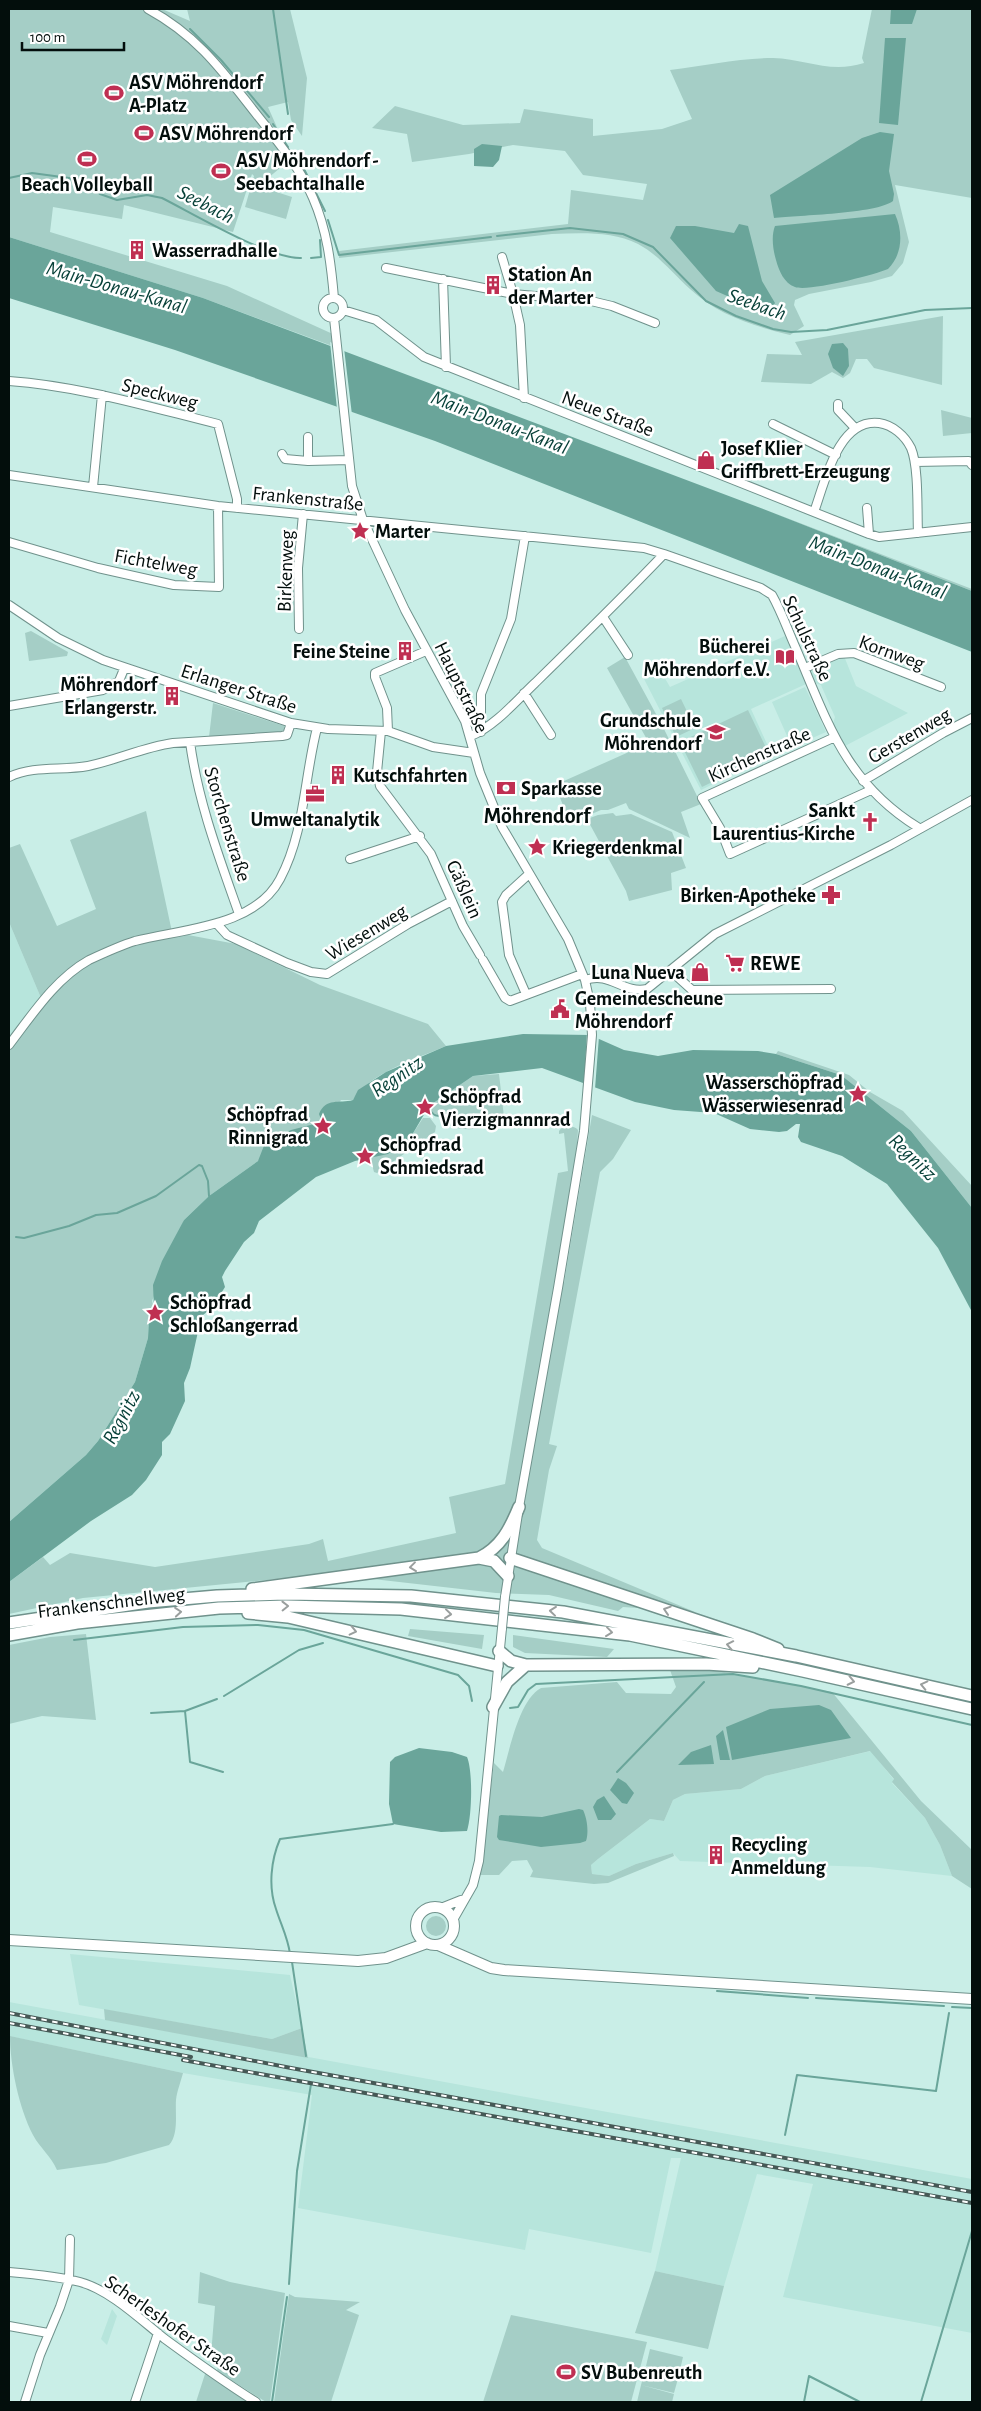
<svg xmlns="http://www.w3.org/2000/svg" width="981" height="2411" font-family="'Alegreya Sans',sans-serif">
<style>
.built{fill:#b7e5dc}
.green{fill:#a5cec6}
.water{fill:#6aa59a}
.pier{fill:#c9eee7}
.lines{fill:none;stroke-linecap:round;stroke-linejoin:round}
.stream{stroke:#6aa59a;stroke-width:2}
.minor-casing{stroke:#70928c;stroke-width:10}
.major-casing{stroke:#70928c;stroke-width:12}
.highway-casing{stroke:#70928c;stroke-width:14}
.minor{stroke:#fff;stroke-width:8}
.major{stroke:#fff;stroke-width:10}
.highway{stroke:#fff;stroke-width:11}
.rail-casing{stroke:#465956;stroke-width:4}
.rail{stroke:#fff;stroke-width:2;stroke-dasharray:5.5;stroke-linecap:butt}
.minor-bridge-casing{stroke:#70928c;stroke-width:10;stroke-linecap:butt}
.minor-bridge{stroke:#fff;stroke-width:8}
.oneway{stroke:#9a9f9e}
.labels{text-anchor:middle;stroke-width:5;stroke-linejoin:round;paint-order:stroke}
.poi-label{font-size:20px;font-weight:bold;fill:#030e0c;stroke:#fff;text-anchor:start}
.street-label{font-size:20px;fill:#030e0c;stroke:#fff}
.water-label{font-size:21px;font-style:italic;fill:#063f37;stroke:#fff}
.quarter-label{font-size:22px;font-weight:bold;fill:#030e0c;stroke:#fff}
</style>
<rect width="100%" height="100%" fill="#c9eee7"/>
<path class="built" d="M785,636L806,684L751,709L772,755L701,790L643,677L659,668L670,687Z
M844,656L856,686L908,713L843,747L833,724L835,717L821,685L815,683L810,672L812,669Z
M805,687L826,732L792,747L772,702Z
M9,922L41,998L9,1046Z
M871,1751L894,1780L892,1783L925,1818L940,1845L952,1876L870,1867L680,1861L673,1853L636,1864L609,1876L592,1874L591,1865L598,1859L650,1819L664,1821L673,1800L685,1794L741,1789L765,1776Z
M70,1954L290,1975L302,2028L272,2039L79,2005Z
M9,2002L972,2179V2333L783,2297L813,2184L757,2174L724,2286L655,2271L681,2158H671L651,2253L529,2229L525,2250L298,2208L312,2095L183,2073L9,2036Z
M112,2309L117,2316L107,2345L101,2339Z"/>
<path class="green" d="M9,9H162L190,21L187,9H290L307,78L302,136L291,120L288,102L268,107L291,159L268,178L267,189L292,197L286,219L245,207L254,176L252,174L233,232L124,205L122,219L53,207L50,232L227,286L335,335V347L203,298L9,237Z
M872,9H972V198L895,185L909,242L903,263L892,276L871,282L809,294L795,300L794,305L804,326L790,335C753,326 718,315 690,289C673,274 659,255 638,244C612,231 581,233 552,234L339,258V251L568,224L571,190L643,200L647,184L583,175L565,151L513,145L469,154L412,162L407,134L372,128L395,106L463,125L520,123L524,109L593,119V136L662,129L692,119L670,70C704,66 739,58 773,58C806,59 830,74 864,63L862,58Z
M943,316L942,385L874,368L867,359H856L850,373L843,378L832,372L811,384L761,382L767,354L802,355L795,342Z
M941,410L972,418V433L943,436Z
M758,507L972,589V591Z
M31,631L68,652L67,656L29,661L25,633Z
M625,657L662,725L701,804L681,812L690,838L629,809L626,803L608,810H601L570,823L555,785L649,743L607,668Z
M681,699L695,728L676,737L662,708Z
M213,703L284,726L285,729L281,732L209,737Z
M748,710L769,754L702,787L680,742Z
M146,811L172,932L236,944L320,985L428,1024L446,1046C418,1058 369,1073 353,1100H341L323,1122L258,1161L209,1196L184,1220L152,1301L154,1309L149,1318L148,1338L135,1382L98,1441L86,1455L9,1522V1046L41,998L9,922V848L20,844L57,926L96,909L70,840Z
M613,813L616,816L631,814L672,832L686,868L671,873L672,890L629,901L626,891L587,819L598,815Z
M778,1051L849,1075L870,1092L903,1111L972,1186V1208L911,1131L841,1075L776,1054Z
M499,1074L504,1117L502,1123C484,1130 448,1135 438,1115L433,1113L429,1106L473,1076Z
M592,1115L631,1130L613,1159L600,1172L549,1444L557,1446L549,1470L537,1540L542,1548L695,1612L623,1607L618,1611L549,1595L496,1593L329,1574L83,1598L9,1614V1582L43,1557L50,1565L70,1553L155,1567L309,1544L323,1539L328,1561L456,1533L449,1497L505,1484L558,1173L568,1171L564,1133L559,1134V1131C563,1125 574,1125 578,1130L576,1160L555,1281L564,1283Z
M423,1118H430L436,1126L435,1132L377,1173L374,1172L370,1157H374L412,1135Z
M410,1629L484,1635L482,1649L408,1636Z
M86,1634L96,1720L42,1716L9,1724V1645L50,1637Z
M513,1635L614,1649L607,1657L525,1653L513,1647Z
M708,1669L832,1692L921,1801L972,1850V1889L952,1876L940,1845L925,1818L892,1782L894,1779L870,1751L765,1776L741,1789L685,1794L673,1800L664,1821L650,1819L598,1859L591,1865L592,1874L609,1876L636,1864L673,1853L674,1856L608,1883L594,1884L530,1877L533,1871L527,1860L512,1861L499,1875H479L494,1763L503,1772C510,1749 519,1700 541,1688L617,1682L626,1693L671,1694L676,1687L670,1670Z
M426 1926a10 10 0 1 1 20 0a10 10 0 1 1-20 0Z
M104,2009L272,2039L302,2028L308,2058L105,2020Z
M10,2036L183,2073C181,2081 177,2091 176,2100C175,2113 179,2134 169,2145L106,2163L57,2170C51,2156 40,2148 33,2135C19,2108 10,2065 10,2036Z
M655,2271L724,2286L708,2349L635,2333Z
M200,2272L230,2282L285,2293L270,2402H266L217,2371L220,2357L211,2355L215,2306L198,2303Z
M289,2294L295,2297L360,2302L346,2310L359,2315L331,2402H274Z
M511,2315L647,2342L631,2402H483Z
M650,2349L683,2357L679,2374L646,2366Z
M646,2367L679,2375L674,2393L641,2385Z
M205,2374H206L248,2402H196Z
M641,2385L674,2394L672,2402H637Z"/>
<path class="water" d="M891,9H917L912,24H890Z
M885,38H906L898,125L879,123Z
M880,132L894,134L889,171L894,194L893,201C876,214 799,215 774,218L770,195L862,138Z
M482,144L502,146L499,160L493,167L474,166V149Z
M895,214C903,232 903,254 888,269C874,275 808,292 795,287C784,283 779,271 776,260C773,250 771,236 775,226Z
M739,224L748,226L762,281L775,303L768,314L716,291L670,238L676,226H695L734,233Z
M9,237L203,298L758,507L972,591V652L435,441L175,350L9,298Z
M843,343L848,349L849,366L843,376L833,368L828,354L832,344Z
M523,1034L590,1035L624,1050L658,1056L693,1050L758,1051L776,1054L841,1075L911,1131L972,1208V1312L938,1248L887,1184L842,1156L801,1142L798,1137L800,1124H796L787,1131L779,1132L750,1129L714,1113L674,1110L635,1102L542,1068L473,1076L429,1106L412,1135L388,1154L355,1161L316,1177L259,1221L254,1233L244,1242L225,1271L222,1277L225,1287L212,1308L199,1318V1327L190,1368L184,1383L185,1401L170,1434L162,1442V1455L146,1480L132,1495L91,1521L9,1582V1522L86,1455L98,1441L135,1382L148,1338L149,1318L154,1309L153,1285L162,1261L184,1220L209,1196L258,1161L265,1143L291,1130L322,1122L319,1114C326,1097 339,1104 353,1100L358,1090L386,1072L446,1046Z
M819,1705L831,1710L851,1738L732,1760L726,1727L770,1709Z
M723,1730L730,1760H720L716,1736Z
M711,1745L714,1764L678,1765L691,1752Z
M419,1748L452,1752L467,1757C473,1771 472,1816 467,1831L441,1832L393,1824L389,1804L390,1762L395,1757Z
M618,1778L626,1783L634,1793L627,1804L622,1803L610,1790Z
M604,1796L616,1814L611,1820H598L593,1807L597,1800Z
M579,1809L583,1810C587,1818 589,1832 586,1841L580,1843L541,1847L499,1840L497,1837L499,1816L501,1815L542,1817Z"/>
<path class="pier" d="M330,342L344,348L352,415L337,409Z
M587,1032L599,1036L595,1089L584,1085Z"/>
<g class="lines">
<path class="stream" d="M273,9L288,114
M190,29L221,60L269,117
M273,124L288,147
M295,155L301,165
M304,169L325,211
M9,178L32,173L69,178L90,185L100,194L117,200L147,195L162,198C194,214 269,259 301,258
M328,220L339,255L491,237
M497,236L570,228L623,234L653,247L706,301L736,316L773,329L791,332L827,330L925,310L972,308
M311,258L321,257L320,240
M428,1107C437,1122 439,1113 452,1114
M16,1237L24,1238L69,1226L96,1215L117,1213L156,1196L199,1165L202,1166L208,1181L209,1196
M74,1640L183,1627L258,1625L304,1630L458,1675L469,1686L472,1701
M224,1696L299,1650L323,1643
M217,1699L185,1711L190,1762L223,1772
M510,1708L518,1707L528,1690L536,1684L733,1674L801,1686L972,1725
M151,1713L185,1711
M617,1772L704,1682
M290,1954C288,1938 281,1925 276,1909C268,1887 271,1860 280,1839L393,1824
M292,1962L306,2056
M717,1991L808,1998
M816,1998L944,2006
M952,2007L972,2008
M785,2135L797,2075L936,2091L949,2013
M289,2284L297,2171L311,2084
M272,2402L287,2297
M804,2402L809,2376L860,2402
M921,2402L972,2231"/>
<g class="minor-casing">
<path id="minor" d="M148,9C203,39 227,78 265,125C283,149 301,170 313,198C327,230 331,263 334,298
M502,257L513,294L591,301L612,306L655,323
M386,268L513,294L520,325L524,398
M443,279L446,367
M323 308a10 10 0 1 1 20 0a10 10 0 1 1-20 0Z
M343,310L376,320L424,357L869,534L879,537L972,527
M334,318L352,486L363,520L405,610L465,721L480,773L502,827L568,939L585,980L590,1003L592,1035L584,1131L558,1288L519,1507L505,1597
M9,381C80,386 149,407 218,424L237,499V508
M838,404V410L855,428
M773,424L836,455
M282,454L285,459L308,461L349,460
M308,461V437
M915,462L969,461L972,465
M9,475L218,506L644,548L664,554
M93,487L102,395
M867,508L869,534
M814,512C825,482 838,418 879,423C893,425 905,436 911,448C919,467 917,511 918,533
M9,542L98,568L174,585L219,587L218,506
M9,605L58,638L103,660L291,723L328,729L388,731L433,747L474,753
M603,617L628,655
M299,629L298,568L303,514
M805,668L838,654L854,653L941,687
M524,693L551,735
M9,706L103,690L119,681L124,669
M381,731L377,772L380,786L431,854L463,926L480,955
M388,731L387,708L375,677V673L426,651
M481,732V694L511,619L525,536
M471,736C495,726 516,701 535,683C579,640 622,598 664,554L761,588L772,595C781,611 787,628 794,644C827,720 844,782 919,828
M835,737L702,798L720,828L730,854L871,790
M190,742C198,802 219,857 239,914
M9,777C35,765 61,771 88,766C117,760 144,747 173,743L282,736L287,735L291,723
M863,781L943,733L972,718
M350,859L420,836
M217,924L227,935L287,963L311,972L327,974L408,924L452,901
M483,960L505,998L510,1001L582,974
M671,971L692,990L831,989
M585,980C611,971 622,994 647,989L715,934L891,845L972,800
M526,994L509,955L502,902L506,895L529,874
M9,1045C32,1015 55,979 89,960C104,953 119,946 135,941C182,929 255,927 280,879C305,832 304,778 317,728
M441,1908L461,1900
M453,1920L473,1885L479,1861L502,1628
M9,2272C32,2274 57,2276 80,2282C110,2290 141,2320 165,2339C195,2361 224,2382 256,2402
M9,2326L48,2333
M25,2402L40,2355L60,2307L69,2280L70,2239
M135,2402L158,2333"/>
</g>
<g class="major-casing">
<path id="major" d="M416 1926a19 19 0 1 1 38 0a19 19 0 1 1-38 0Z
M9,1940L358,1961L386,1958L427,1943
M438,1945L491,1968L504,1970L972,1999"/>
</g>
<g class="highway-casing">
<path id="highway" d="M479,1558C501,1547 510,1529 519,1507
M510,1558L753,1639L778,1649
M252,1589L479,1558L494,1561L508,1576
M248,1613L288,1617L497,1666
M9,1623L148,1602L217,1596L285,1594L411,1596L563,1612L796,1656L972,1696
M9,1635L77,1623L219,1608L286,1606L401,1609L630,1635L803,1671L972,1709
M499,1651L511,1661L526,1665L706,1664L753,1667
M493,1707L507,1682L526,1665"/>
</g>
<use href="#minor" class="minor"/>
<use href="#major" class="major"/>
<use href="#highway" class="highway"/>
<g class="rail-casing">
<path id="rail" d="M9,2013L291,2068L972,2192
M9,2023L191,2057
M183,2060L972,2203"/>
</g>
<use href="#rail" class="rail"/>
<g class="minor-bridge-casing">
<path id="minor-bridge" d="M502,1628L505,1597"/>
</g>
<use href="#minor-bridge" class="minor-bridge"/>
</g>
<defs><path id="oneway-chevron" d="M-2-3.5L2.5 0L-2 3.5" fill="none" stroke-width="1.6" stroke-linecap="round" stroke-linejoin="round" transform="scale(1.25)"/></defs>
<g class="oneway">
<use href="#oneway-chevron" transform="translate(413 1567) rotate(173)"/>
<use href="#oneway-chevron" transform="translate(285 1606) rotate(-1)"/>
<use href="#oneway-chevron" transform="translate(667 1610) rotate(-162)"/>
<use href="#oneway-chevron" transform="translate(553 1611) rotate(-174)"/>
<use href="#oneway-chevron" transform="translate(178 1612) rotate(-5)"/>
<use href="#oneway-chevron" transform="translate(448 1614) rotate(6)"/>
<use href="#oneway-chevron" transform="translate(353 1631) rotate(13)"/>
<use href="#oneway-chevron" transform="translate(609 1632) rotate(7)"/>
<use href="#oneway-chevron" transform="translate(730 1645) rotate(-169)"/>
<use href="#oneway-chevron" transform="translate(851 1681) rotate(12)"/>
<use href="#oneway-chevron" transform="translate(924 1685) rotate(-167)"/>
</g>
<defs>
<g id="stadium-bare" transform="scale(1.5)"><path d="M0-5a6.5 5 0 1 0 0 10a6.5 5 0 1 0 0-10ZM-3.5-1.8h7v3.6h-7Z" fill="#bf2f52" stroke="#fff" stroke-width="2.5" paint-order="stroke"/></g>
<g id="building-bare" transform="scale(1.5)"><path d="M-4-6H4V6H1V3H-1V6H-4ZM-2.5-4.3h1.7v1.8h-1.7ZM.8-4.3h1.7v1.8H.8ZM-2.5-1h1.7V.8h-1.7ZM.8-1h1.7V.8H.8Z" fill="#bf2f52" stroke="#fff" stroke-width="2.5" paint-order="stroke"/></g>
<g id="shop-bare" transform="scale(1.5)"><path d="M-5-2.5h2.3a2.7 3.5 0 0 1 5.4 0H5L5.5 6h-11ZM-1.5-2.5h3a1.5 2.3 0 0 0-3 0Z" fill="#bf2f52" stroke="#fff" stroke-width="2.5" paint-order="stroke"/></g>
<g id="sight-bare" transform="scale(1.5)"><path d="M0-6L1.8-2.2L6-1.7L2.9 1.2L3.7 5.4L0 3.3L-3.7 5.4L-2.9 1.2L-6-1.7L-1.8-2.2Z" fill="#bf2f52" stroke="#fff" stroke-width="2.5" paint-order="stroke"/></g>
<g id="library-bare" transform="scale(1.5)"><path d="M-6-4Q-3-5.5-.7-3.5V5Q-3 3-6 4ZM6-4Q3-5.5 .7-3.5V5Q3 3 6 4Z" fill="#bf2f52" stroke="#fff" stroke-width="2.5" paint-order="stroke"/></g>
<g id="school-bare" transform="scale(1.5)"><path d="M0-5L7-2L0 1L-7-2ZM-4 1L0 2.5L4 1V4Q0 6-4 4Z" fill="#bf2f52" stroke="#fff" stroke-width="2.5" paint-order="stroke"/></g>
<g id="bank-bare" transform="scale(1.5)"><path d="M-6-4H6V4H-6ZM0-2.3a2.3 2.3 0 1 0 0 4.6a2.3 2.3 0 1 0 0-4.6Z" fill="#bf2f52" stroke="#fff" stroke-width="2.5" paint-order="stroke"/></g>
<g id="office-bare" transform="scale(1.5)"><path d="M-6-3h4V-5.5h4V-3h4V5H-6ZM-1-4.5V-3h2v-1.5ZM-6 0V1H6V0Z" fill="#bf2f52" stroke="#fff" stroke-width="2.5" paint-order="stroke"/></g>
<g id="church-bare" transform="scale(1.5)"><path d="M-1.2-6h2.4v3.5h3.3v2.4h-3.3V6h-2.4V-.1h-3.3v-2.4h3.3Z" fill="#bf2f52" stroke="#fff" stroke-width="2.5" paint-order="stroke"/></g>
<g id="pharmacy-bare" transform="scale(1.5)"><path d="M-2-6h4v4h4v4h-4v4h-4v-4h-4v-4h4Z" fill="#bf2f52" stroke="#fff" stroke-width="2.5" paint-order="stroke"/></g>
<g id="supermarket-bare" transform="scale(1.5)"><path d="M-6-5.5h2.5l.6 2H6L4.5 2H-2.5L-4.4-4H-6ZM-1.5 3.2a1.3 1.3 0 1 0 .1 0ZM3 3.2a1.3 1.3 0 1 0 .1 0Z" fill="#bf2f52" stroke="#fff" stroke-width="2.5" paint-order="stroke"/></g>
<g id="civic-bare" transform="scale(1.5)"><path d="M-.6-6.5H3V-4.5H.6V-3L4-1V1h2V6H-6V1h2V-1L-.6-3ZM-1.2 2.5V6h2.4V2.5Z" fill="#bf2f52" stroke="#fff" stroke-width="2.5" paint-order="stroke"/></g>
</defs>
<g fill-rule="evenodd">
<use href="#stadium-bare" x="114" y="93"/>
<use href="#stadium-bare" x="144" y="133"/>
<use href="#stadium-bare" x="87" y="159"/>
<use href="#stadium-bare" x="221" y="171"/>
<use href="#building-bare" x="137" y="250"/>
<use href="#building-bare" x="493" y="285"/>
<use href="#shop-bare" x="706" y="460"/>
<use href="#sight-bare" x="360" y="531"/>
<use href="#building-bare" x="405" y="651"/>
<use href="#library-bare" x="785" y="657"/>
<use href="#building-bare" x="172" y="696"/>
<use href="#school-bare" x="716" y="732"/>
<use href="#building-bare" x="338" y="775"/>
<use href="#bank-bare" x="506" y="788"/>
<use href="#office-bare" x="315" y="794"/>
<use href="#church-bare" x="870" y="822"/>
<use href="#sight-bare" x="537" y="847"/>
<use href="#pharmacy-bare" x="831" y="895"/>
<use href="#supermarket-bare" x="735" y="963"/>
<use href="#shop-bare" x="700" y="972"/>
<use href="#civic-bare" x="560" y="1009"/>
<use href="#sight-bare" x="858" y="1094"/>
<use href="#sight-bare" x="425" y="1107"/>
<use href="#sight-bare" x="323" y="1126"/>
<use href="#sight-bare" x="365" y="1156"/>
<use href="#sight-bare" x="155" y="1313"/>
<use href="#building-bare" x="716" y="1855"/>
<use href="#stadium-bare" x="566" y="2372"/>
</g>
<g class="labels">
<g class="poi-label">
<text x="129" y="89">ASV Möhrendorf<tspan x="129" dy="23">A-Platz</tspan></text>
<text x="159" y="140">ASV Möhrendorf</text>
<text x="236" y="167">ASV Möhrendorf -<tspan x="236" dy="23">Seebachtalhalle</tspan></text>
<text x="87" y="191" text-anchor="middle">Beach Volleyball</text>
<text x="152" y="257">Wasserradhalle</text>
<text x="508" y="281">Station An<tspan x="508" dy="23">der Marter</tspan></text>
<text x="721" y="455">Josef Klier<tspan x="721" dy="23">Griffbrett-Erzeugung</tspan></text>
<text x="375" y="538">Marter</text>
<text x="770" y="653" text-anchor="end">Bücherei<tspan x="770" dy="23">Möhrendorf e.V.</tspan></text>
<text x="390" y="658" text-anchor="end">Feine Steine</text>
<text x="157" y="691" text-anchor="end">Möhrendorf<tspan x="157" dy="23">Erlangerstr.</tspan></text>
<text x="701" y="727" text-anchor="end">Grundschule<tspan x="701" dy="23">Möhrendorf</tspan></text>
<text x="353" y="782">Kutschfahrten</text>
<text x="521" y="795">Sparkasse</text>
<text x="855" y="817" text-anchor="end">Sankt<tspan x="855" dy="23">Laurentius-Kirche</tspan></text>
<text x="315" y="826" text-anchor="middle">Umweltanalytik</text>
<text x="552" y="854">Kriegerdenkmal</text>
<text x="816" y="902" text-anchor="end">Birken-Apotheke</text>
<text x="750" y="970">REWE</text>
<text x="685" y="979" text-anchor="end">Luna Nueva</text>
<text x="575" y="1005">Gemeindescheune<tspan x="575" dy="23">Möhrendorf</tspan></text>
<text x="843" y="1089" text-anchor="end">Wasserschöpfrad<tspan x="843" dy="23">Wässerwiesenrad</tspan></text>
<text x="440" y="1103">Schöpfrad<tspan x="440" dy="23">Vierzigmannrad</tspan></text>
<text x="308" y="1121" text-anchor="end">Schöpfrad<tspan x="308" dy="23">Rinnigrad</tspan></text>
<text x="380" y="1151">Schöpfrad<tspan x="380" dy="23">Schmiedsrad</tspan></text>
<text x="170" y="1309">Schöpfrad<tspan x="170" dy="23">Schloßangerrad</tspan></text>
<text x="731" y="1851">Recycling<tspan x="731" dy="23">Anmeldung</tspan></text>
<text x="581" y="2379">SV Bubenreuth</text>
</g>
<g class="street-label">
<text transform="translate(160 393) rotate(14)" y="7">Speckweg</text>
<text transform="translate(608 413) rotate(21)" y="7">Neue Straße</text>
<text transform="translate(308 498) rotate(6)" y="7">Frankenstraße</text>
<text transform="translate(156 562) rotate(10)" y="7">Fichtelweg</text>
<text transform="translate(285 571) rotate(-88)" y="7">Birkenweg</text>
<text transform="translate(808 638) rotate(65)" y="7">Schulstraße</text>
<text transform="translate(892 652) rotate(20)" y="7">Kornweg</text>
<text transform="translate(462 687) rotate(64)" y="7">Hauptstraße</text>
<text transform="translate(239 688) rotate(18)" y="7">Erlanger Straße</text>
<text transform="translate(909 735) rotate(-30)" y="7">Gerstenweg</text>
<text transform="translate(759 754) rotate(-24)" y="7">Kirchenstraße</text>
<text transform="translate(228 824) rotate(73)" y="7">Storchenstraße</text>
<text transform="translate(465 889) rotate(66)" y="7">Gäßlein</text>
<text transform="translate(366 932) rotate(-31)" y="7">Wiesenweg</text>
<text transform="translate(111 1602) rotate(-7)" y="7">Frankenschnellweg</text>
<text transform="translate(173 2325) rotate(35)" y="7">Scherleshofer Straße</text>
</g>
<g class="water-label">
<text transform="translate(206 204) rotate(27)" y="7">Seebach</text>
<text transform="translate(117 287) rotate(16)" y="7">Main-Donau-Kanal</text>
<text transform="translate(757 304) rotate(19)" y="7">Seebach</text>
<text transform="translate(500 422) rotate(21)" y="7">Main-Donau-Kanal</text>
<text transform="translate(878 567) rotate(21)" y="7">Main-Donau-Kanal</text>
<text transform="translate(397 1076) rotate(-34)" y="7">Regnitz</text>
<text transform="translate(913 1157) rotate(44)" y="7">Regnitz</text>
<text transform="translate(121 1417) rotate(-62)" y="7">Regnitz</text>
</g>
<g class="quarter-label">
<text x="537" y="823">Möhrendorf</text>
</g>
</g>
<rect width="981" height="2411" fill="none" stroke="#030e0c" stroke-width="20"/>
<path d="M22 42v8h102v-8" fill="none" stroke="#030e0c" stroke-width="2.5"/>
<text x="30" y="42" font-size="15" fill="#030e0c" stroke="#ffffff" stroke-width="4" paint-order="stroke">100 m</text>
</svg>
